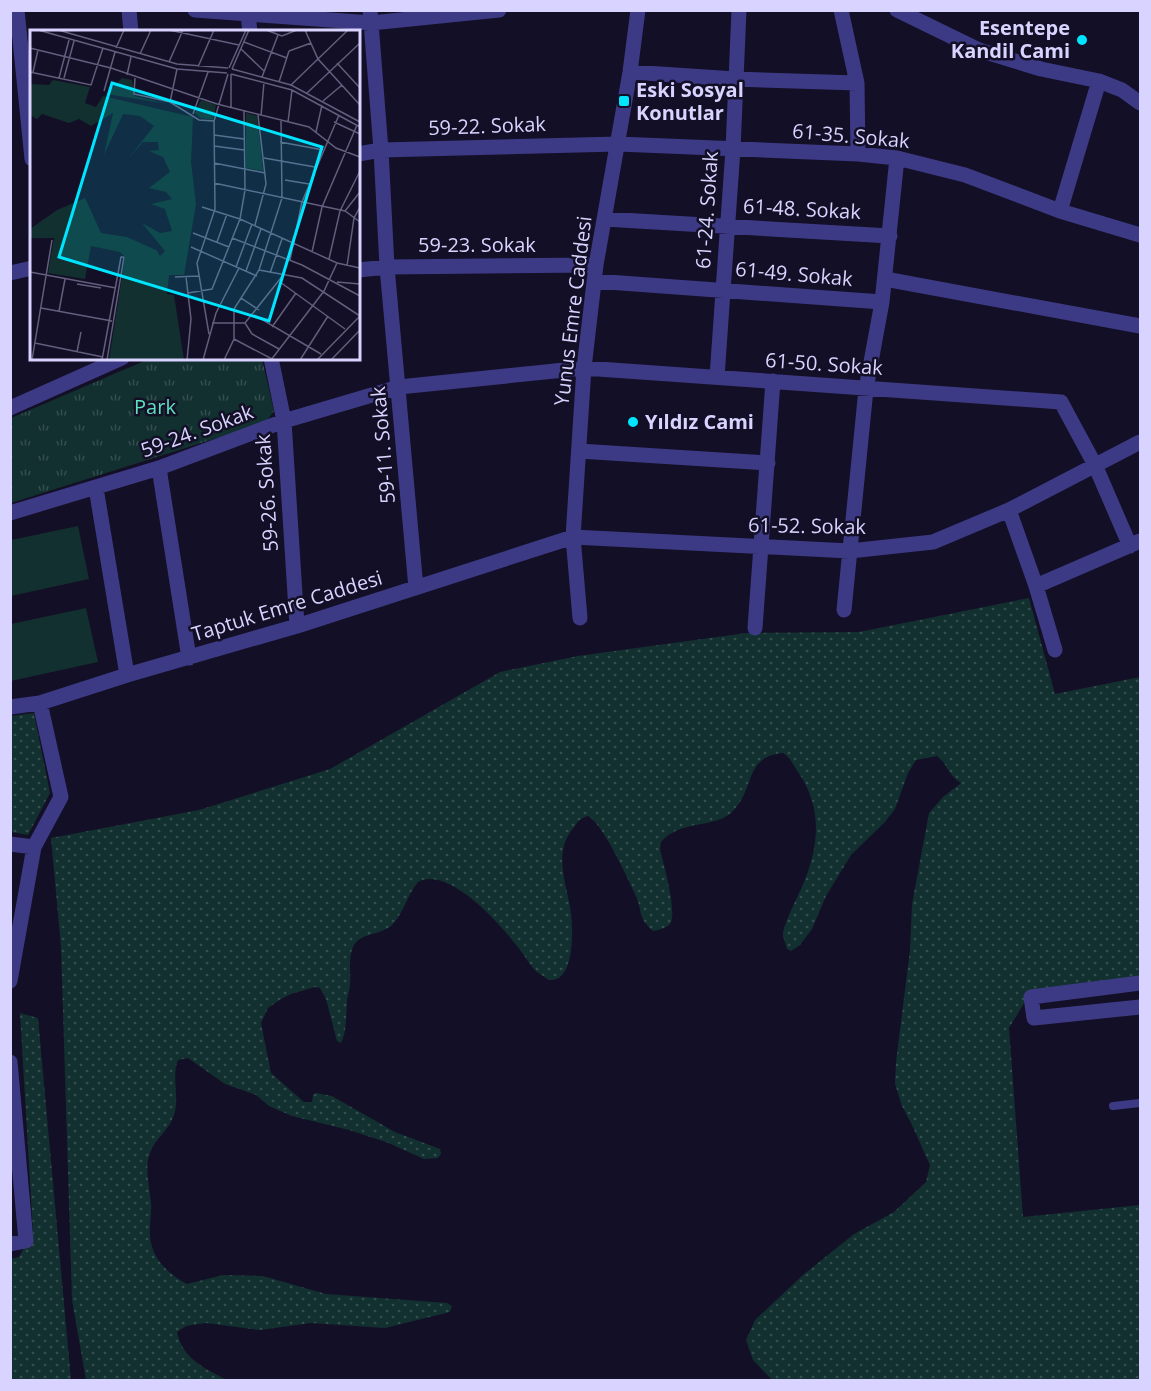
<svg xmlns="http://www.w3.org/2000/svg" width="1151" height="1391" font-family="'Open Sans',sans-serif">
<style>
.grass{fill:url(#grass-dots)}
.park{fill:url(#park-tufts)}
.garden{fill:#12302f}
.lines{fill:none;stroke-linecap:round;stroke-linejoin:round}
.lane{stroke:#3d3a85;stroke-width:8}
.street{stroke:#3d3a85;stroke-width:15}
.poi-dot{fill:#00e5ff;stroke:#130f26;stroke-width:2}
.labels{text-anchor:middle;stroke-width:5;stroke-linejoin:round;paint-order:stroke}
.poi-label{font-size:20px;font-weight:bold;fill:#d9d4ff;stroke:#130f26;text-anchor:start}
.street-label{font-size:20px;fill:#d9d4ff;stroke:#130f26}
.park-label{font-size:20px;fill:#5fe0c0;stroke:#130f26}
.inset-road{fill:none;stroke:#625e7d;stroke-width:1.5}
.view{fill:#00e5ff;fill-opacity:0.15;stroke:#00e5ff;stroke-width:3}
.inset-edge{fill:none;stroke:#d9d4ff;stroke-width:3}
</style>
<defs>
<pattern id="grass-dots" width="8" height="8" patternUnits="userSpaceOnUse" patternTransform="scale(1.5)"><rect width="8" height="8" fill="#12302f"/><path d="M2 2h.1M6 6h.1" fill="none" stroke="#344d4e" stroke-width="1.8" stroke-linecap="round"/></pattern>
<pattern id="park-tufts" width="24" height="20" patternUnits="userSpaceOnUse" patternTransform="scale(1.5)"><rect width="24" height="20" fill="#12302f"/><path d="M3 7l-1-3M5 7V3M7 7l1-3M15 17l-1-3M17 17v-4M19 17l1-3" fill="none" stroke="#344d4e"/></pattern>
</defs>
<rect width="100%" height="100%" fill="#130f26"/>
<path class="grass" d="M1029,598L1055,694L1140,677V976L1031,992L1009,1028L1023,1217L1140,1205V1380H772L753,1360L746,1340L755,1320L803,1275L854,1234L894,1212L926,1182L930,1165L912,1125L902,1106L895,1084L896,1062L910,950L912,904L929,813L943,797L961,783C946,773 948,764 937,756L916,760L908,773L895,809L884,823L851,855L826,896L812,929L800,945L791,951L787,949C786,945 784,940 783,936C782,927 797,898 801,889C818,851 824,812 800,775C794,767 792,759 783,753C743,757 756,789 732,812C714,829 681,819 661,842L660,849C663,862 678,914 670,924C666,928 659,930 653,931C637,917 643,911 635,894C627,877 603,824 588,816C581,818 578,821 574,827C552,853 567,884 571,913C573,930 575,983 549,980C545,977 541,975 537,972C530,966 526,957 520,950C503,927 449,865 418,882C407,895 404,913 392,925C380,936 360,932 353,947C348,959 351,972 350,984C350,990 347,996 347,1002C346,1015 347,1031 341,1043L337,1041L326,999L320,988L315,987L291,994L281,999L268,1008L261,1023L271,1073L304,1102H312L313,1095L316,1093L332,1096L395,1132L440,1149L441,1154L438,1158L424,1159L386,1142L349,1130L292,1116L269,1106L256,1095L225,1084L188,1058L178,1060C171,1077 180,1097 174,1115C169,1131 155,1138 150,1153C144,1168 150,1188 151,1203C152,1214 149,1225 150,1235C151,1258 168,1274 187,1284L223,1275L263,1276L326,1294L447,1303L452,1306L450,1312L385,1328L311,1323L260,1330L206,1323L186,1326L177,1332C183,1360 205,1368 227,1380H86L72,1300L61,947L51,838L199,810L330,769L500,672L578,656L746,633L859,632Z
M34,713L50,793L28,835L11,832L10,716Z
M20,1013L38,1018L71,1380H11L10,1259L19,1257L33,1232Z"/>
<path class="park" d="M149,359H262L274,411L265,423L11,503V418Z"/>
<path class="garden" d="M78,526L89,579L11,596V540Z
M86,608L98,662L11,681V624Z"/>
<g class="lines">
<path class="lane" d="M1113,1106L1140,1103"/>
<path class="street" d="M17,10L32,159
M129,10L131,32
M195,10L371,23L499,10
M370,10L381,150L387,267L416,588
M841,10L857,83L858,154
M897,10L979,50L1041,69L1099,81L1122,90L1140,103
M248,15L250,32
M630,72L735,79L857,83
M358,154L381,150L618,144L858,154L897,158L965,175L1060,211L1140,235
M1060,211L1099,81
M604,219L890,236
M358,270L387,267L596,265
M10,273L32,268
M885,279L1140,326
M594,281L882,302
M271,358L284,421L297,626
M717,377L733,149L739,10
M10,408L122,358
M579,451L768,463
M159,468L189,658
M96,488L127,675
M1009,510L1036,586L1055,650
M10,513L159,468L284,421L399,387L584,368L1061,402L1095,465L1130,546
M1036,586L1140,541
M844,610L866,389L882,302L897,158
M580,618L573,537L584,368L596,265L630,72L638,10
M755,628L773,381
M10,707L40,703L127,675L297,626L573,537L850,551L933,542L1009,510L1140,442
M10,844L34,847
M10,981L34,847L61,797L40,703
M1140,983L1031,997L1034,1018L1140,1007
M10,1062L26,1241L10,1244"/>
</g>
<g class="poi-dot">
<circle cx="1082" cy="40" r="6"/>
<rect x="618" y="95" width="12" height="12" rx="3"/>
<circle cx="633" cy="422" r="6"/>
</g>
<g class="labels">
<g class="poi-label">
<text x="1070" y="35" text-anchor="end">Esentepe<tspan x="1070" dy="23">Kandil Cami</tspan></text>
<text x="636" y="97">Eski Sosyal<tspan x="636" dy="23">Konutlar</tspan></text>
<text x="645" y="429">Yıldız Cami</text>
</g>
<g class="street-label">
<text transform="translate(487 126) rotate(-2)" y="7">59-22. Sokak</text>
<text transform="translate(851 136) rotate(5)" y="7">61-35. Sokak</text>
<text transform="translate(802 209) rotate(3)" y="7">61-48. Sokak</text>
<text transform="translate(707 210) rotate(-86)" y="7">61-24. Sokak</text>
<text x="477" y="252">59-23. Sokak</text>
<text transform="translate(794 274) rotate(5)" y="7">61-49. Sokak</text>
<text transform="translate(573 311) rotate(-83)" y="7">Yunus Emre Caddesi</text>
<text transform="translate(824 364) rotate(4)" y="7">61-50. Sokak</text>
<text transform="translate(197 431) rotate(-20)" y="7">59-24. Sokak</text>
<text transform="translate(383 445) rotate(-95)" y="7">59-11. Sokak</text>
<text transform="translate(267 493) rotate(-94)" y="7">59-26. Sokak</text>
<text transform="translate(807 526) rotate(1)" y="7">61-52. Sokak</text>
<text transform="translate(287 606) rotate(-17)" y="7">Taptuk Emre Caddesi</text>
</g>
<g class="park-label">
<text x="155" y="414">Park</text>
</g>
</g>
<g transform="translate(30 30)">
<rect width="330" height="330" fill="#130f26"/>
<path d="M92,48L102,50L105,66L138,74L76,64ZM23,50L60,57L55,73L66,77L73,66L163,87L161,132L166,174L154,245H139L137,264L144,265L154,330H79L95,227L90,222L61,216L55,249L18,243L24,208H0V199L27,180L55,168L71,203L97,207L126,220L130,226L135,221L112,193L130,203L142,201L135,179L121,174L142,169L136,162L119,158L140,142L133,127L119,121L129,120L128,112H113L97,130L124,96L110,86L93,84L74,125L83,83L61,96L49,89L39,93L12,84L7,89L0,85V54L19,55ZM171,70L186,75L183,90L170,88L165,83Z" fill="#12302f"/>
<path d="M216,83L227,86L233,141L216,138Z" fill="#12302f"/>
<path class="inset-road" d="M8,0L147,39L197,43M28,0L147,34L198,38M139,0L209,15M236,0L252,6L267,0M275,0L288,29L330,75M214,12L257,28M0,18L81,38L187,74L279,97L306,118L330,127M86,18L94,0M211,19L234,41M259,21L281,13M110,24L121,0M139,32L153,0M307,33L330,58M168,37L184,0M199,38L216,0M202,39L261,55L330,92M202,39L219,0M0,42L61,55L73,18M3,42L8,20M201,44L262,60L330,97M97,45L101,27M232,47L248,5M29,48L39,10M34,48L44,11M105,48L104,64L140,72L169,90L184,91M249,52L259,21M261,55L318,0M74,61L85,22M277,63L330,13M293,71L312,55M140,72L147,39M201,77V44M163,84L178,42M231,86L234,52M258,92L262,60M304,92L330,104M286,102L292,75M184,105L214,109M250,112L293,120M184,116L214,120M234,128L285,137M184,133L235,143M255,150L279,154M184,153L315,181L330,192M172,177L210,189L307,233L330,238M315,181L330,162M225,195L236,154L228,85M163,203L199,217M202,208L272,235L330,266M187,212L197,184M161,217L227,246M282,222L292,177L327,95M299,229L310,181L330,141M260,230L272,172L309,85M317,236L324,188L330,177M206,237L222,194M229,240L272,248L330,286M216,241L231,199M0,242L86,258M240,243L252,209M145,247L169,246M156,247L161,289L157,330M250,252L315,299M307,252L330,254M47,254L71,258M158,263L182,259L210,189L215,160L214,81M211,268L229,280M11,278L82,291M29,281L35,249M224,285L291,324M182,293H215L254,244M215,293L222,304L249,319M242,297L266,263M179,304L167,233L185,179L184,91L198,44M204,309L244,330M5,313L73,327M47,322L51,302M2,330L22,210M72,330L91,227H94M77,330L94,227M173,330L186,283L209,238M194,330L204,309V279L229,240L252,168L251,90M241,330L294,261L307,233M270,330L298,286M287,330L330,286M301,330L330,300"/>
<path class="view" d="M82,53L292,117L239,291L29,227Z"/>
<rect width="330" height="330" class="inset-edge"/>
</g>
<rect width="1151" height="1391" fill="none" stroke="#d9d4ff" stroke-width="24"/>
</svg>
